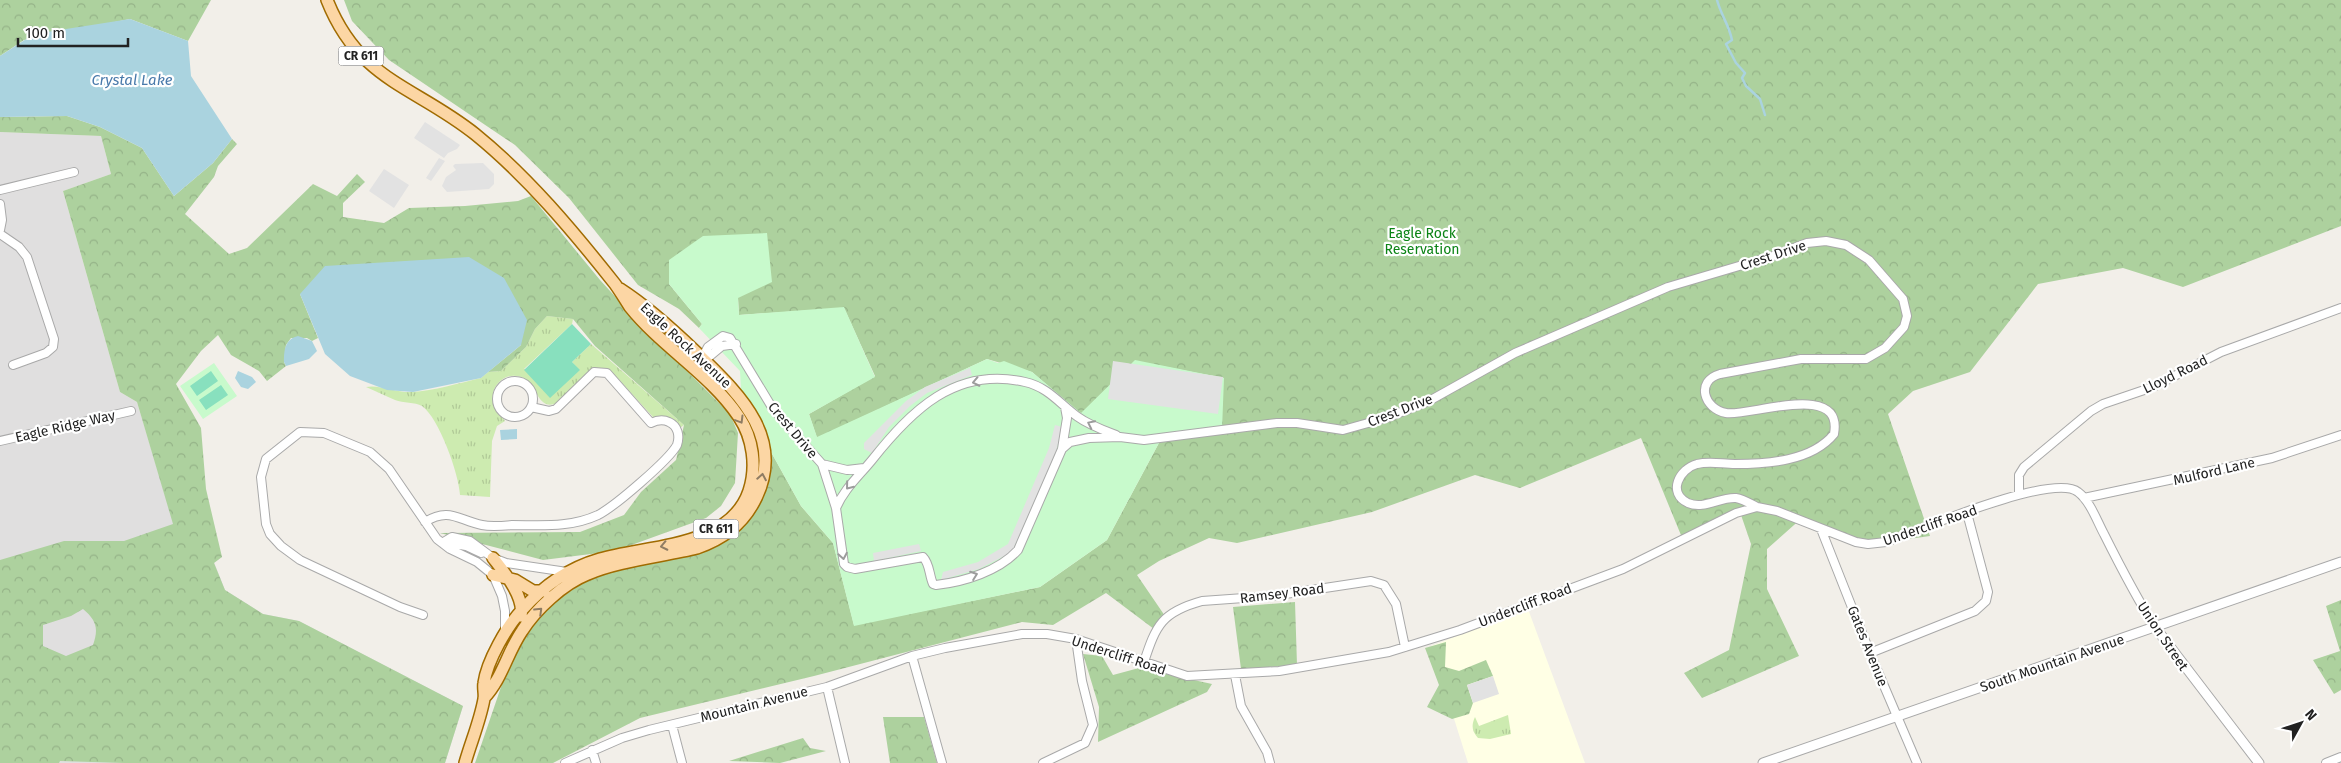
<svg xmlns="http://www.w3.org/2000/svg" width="2341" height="763" font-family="'Fira Sans',sans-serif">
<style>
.residential{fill:#e0dfdf}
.education{fill:#ffffe5}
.grass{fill:url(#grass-tufts)}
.forest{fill:url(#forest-crowns);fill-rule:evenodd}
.park{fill:#c8facc}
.pitch{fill:#88e0be}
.parking{fill:#e2e2e2}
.water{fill:#aad3df}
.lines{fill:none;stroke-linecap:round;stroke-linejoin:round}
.stream{stroke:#aad3df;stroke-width:2.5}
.minor-casing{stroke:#a9a9a9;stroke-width:10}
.tertiary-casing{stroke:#a9a9a9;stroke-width:11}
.primary-casing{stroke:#a06b00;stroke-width:14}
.minor{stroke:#fff;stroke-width:8}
.tertiary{stroke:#fff;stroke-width:9}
.primary{stroke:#fcd6a4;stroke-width:11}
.oneway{stroke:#9c9c9c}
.oneway2{stroke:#8f7c63}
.labels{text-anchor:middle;stroke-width:4.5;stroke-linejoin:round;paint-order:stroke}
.shield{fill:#fff;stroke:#646464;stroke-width:1}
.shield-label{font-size:12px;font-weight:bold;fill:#222}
.park-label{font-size:14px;fill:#0c8416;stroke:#fff}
.street-label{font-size:14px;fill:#222;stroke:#fff}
.water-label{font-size:15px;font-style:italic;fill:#4a7aab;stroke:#fff}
</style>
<defs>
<pattern id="grass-tufts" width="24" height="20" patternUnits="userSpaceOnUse" patternTransform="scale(1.25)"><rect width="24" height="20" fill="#cdebb0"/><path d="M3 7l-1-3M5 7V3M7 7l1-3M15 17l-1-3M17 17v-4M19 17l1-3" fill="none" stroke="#b0c997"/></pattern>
<pattern id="forest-crowns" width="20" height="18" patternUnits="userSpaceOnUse" patternTransform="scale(1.25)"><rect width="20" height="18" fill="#add19e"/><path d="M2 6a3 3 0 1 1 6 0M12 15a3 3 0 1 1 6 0" fill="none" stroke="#95b388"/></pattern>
</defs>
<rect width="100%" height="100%" fill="#f2efe9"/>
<path class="residential" d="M0,132L101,136L111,174L63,191L120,392L137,402L180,545L214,562L225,590L263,614L299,621L463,706L445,763H0Z"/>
<path class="education" d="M1528,609L1585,763H1468L1431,646Z"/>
<path class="grass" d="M547,316L573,319L572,324L524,369L579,370L572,362L591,344L684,425L680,428L666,418L653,417L609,369C578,366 578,394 557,403C537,412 537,382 521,377C505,371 490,386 493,402C495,409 501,416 505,421L497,426L492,441L490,497L460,495C459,474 439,418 422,406C415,402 403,403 395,400C385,396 376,391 366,387C379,384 397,393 412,392C434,391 459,383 481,378L488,372L501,371L526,347L535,329Z
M1508,715L1511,734L1490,739L1478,738C1472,731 1471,726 1475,717L1479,726Z"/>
<path class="forest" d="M0,0H211L188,41L130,19L24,40L0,56Z
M344,0H2341V226L2183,287L2123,268L2038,284L1970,372L1913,391L1888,414L1930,536L1867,545L1803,517L1767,549V589L1799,656L1702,698L1684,673L1729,650L1751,544L1741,515L1683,540L1641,438L1520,488L1475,475L1372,512L1237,543L1209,538L1159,561L1137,575L1165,616L1154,629L1106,593L1053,625L1022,622L814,676L640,718L553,763H475L515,646L555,601L591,578L691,549L730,531L765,470L756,425L801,506L833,543L854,625L1040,587L1107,540L1160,441L1224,378L1135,361L1081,414L1032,372L987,359L817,438L809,414L875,376L844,308L739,315L738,298L669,284L702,324L699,328L679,309L638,285L569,198L515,145L389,60L352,21Z
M67,116L100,127L142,148L174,196L213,163L232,139L237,144L218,166L214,177L185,214L229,254L247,248L313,184L337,196L357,174L365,182L343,203V217L384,223L409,208L465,206L518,201L531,196L600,280L642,326L730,414L738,433L735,483L721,506L706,518L615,551L543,560L440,533L580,532L624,515L641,492L676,460L684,425L595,346L573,319L547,316L535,329L526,347L501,371L488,372L521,345L300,294L318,338L312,341L307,338H291L286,345L284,362L286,366L267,381L259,371L231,355L218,335L201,351L176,384L201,428L206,489L222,557L214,563L225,590L263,614L299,621L463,706L445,763H124L60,761L59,763H0V560L64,541H124L173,524L137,402L120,392L63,191L111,174L101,136L0,132V117ZM83,609C96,620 99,628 93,645L66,656L43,646V625L71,616Z
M2341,600V690L2334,694L2313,660L2340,651L2326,606Z
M1295,602L1297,665L1241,669L1233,607Z
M1446,642L1445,667L1459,671L1486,660L1493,676L1467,685L1473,703L1469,714L1452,719L1427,707L1439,685L1425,648Z
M1083,654L1102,656L1113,675L1139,668L1212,684L1207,692L1098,742L1099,707Z
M924,717L937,763H890L883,717Z
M803,738L810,748L826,751L780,763L729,761Z"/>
<path class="park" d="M767,233L772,282L738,298L739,315L844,307L875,377L809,414L817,437L987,359L998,363L1004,361L1032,372L1081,413L1135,360L1224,378L1222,430L1160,441L1107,540L1040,587L854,626L833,543L801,506L756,425L741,390L740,371L699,328L702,324L669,284V260L703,236Z
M214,363L237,396L203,419L180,386Z"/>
<path class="pitch" d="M572,324L591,344L572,362L580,370L550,398L524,370Z
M211,371L218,381L197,396L190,386Z
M221,385L228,395L206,410L199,400Z"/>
<path class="parking" d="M425,122L460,145L457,149L448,153L444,158L414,138Z
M439,158L445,161L431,181L426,178Z
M483,163L494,174V184L489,189L447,192L442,186L446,177L456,170L453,166L455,164Z
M384,169L409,185L394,208L369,191Z
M1113,361L1223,377L1218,414L1108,399Z
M970,368L972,375L927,393L910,406L889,427L872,453L864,449V443L906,401L925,387Z
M1055,425L1062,427L1056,452L1012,552L979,569L941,580L943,572L978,562L1008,544L1049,448Z
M919,544L921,551L874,561L873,553Z
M1493,676L1499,694L1473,703L1467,685Z"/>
<path class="water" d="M130,19L188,41L191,76L232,139L213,163L174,196L142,148L100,127L67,116L0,117V56L34,34Z
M469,257L504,278L527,320L521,345L481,378L413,392L387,390L350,376L325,354L300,294L325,266Z
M298,336L312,341L317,351L309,359L286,366L284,362C284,350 285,339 298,336Z
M238,371L252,377L256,382L248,389L241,387L235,378Z
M517,429V439L501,440L500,430Z"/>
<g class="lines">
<path class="stream" d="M1717,0C1721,15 1729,25 1732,40L1726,44L1736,63L1745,73L1742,78L1746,86L1760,99L1765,115"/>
<g class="minor-casing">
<path id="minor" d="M0,190L74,172
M0,204L2,220L0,230
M0,234L19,247L27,257L54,339L53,347L46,353L13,365
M702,358L708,347L723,336L730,338L773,409L822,464L836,508L844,564L847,567L855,569L923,557C930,564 929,575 933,584L936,585C964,582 999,571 1018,550L1062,449L1067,418L1065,407
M702,358L710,356L722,346L736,344
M497 399a18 18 0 1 1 36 0a18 18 0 1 1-36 0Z
M0,441L131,411
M1062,449L1070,442L1089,438L1120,437L1144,440L1277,423H1297L1343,430L1386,418L1429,401L1515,353L1668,287L1773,256L1807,243L1826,241L1846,245L1869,260L1903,299L1907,316L1904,327L1885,348L1866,359H1801L1720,374C1695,381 1704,409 1726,413C1749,417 1844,380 1834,434C1812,461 1768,464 1735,464C1722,464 1710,461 1697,464C1679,469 1667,493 1688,503C1704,510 1719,497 1736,498C1743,499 1751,504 1757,507
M822,464L847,470L864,468
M2019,494V475L2024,467L2091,411L2103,404L2153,387L2221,352L2341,308
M2084,498L2272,458L2341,435
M836,508C844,489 859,476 872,460C911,411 955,366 1025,382C1048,387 1060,404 1078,417C1089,425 1103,430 1116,435
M425,522C449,507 458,520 482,525C491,527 502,526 512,525C542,525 570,528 598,515C614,507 669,460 677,445C680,436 678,426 669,422C663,419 657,420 651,423L607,373L594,372L556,409L549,411L531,407
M1821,529L1870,653L1917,763
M444,542L466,546L481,553
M442,543L452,537L470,541L493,558L506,563L567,572
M423,615L400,607L300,560L281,546L270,534L266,524L261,477L266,459L300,432L324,433L370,452L389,469L437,539L450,549L477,562L493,575L502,596L505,611V631
M1870,653L1975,611L1986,601L1988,592L1967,513
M912,656L942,763
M1144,662C1156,625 1162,612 1202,601L1272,596L1371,581L1384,585L1396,604L1405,647
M1235,675L1241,706L1267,752L1270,763
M827,687L845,763
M672,725L682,763
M592,750L596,763
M565,763L622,738L649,730L827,687L912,656L945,648L1022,634H1047L1076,639L1187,676L1279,671L1389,652L1460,630L1623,569L1736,513L1757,507L1777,511L1856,542L1868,544L1886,542C1917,531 2053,472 2078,492C2090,501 2097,521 2104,534C2120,566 2136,597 2155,627
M1043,763L1085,743L1093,725L1082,681L1076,639
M2326,763L2341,757"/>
</g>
<g class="tertiary-casing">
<path id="tertiary" d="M2155,627L2259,763
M1763,763L2341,562"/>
</g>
<g class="primary-casing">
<path id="primary" d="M327,0C359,81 415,86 475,134C528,177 573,231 615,284C620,291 625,299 630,307C662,347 710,374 739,417C753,438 757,467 749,491C730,548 647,545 600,559C569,568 543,586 522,610C507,626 487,661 484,683C483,688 485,694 484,699C480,721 471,742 465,763
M493,558C504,572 525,597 521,616
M493,575L515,580L533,591H544
M484,698C502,679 507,653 522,631C536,609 563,584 588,574C617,561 665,556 697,548C722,539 741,526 754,502C788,438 738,393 696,352C672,329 648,307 620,289"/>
</g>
<use href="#minor" class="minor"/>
<use href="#tertiary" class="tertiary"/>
<use href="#primary" class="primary"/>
</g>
<defs><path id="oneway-chevron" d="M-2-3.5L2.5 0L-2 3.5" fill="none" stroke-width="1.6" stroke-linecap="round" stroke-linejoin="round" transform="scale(1.25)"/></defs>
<g class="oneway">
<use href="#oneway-chevron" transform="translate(976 382) rotate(168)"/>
<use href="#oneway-chevron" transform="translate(1091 424) rotate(-154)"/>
<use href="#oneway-chevron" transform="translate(849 486) rotate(129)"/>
<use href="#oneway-chevron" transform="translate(843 556) rotate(80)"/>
<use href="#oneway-chevron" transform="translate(974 575) rotate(-20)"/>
</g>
<g class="oneway2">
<use href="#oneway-chevron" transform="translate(740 420) rotate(59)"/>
<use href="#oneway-chevron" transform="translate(762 477) rotate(-80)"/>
<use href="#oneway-chevron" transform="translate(664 546) rotate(168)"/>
<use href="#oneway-chevron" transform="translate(539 611) rotate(-44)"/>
</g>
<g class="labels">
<g class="shield">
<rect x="338.5" y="46.5" width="45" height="19" rx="4"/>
<rect x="693.5" y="519.5" width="45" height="19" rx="4"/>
</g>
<g class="shield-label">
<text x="361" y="60">CR 611</text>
<text x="716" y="533">CR 611</text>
</g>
<g class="park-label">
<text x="1422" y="238">Eagle Rock<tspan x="1422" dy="16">Reservation</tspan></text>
</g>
<g class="street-label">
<text transform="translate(1773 255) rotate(-18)" y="5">Crest Drive</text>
<text transform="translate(686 345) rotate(43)" y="5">Eagle Rock Avenue</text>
<text transform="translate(2175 374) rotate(-26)" y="5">Lloyd Road</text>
<text transform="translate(1400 410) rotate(-21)" y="5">Crest Drive</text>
<text transform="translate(65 426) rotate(-13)" y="5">Eagle Ridge Way</text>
<text transform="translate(793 430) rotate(50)" y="5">Crest Drive</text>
<text transform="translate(2214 471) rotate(-13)" y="5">Mulford Lane</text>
<text transform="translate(1930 525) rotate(-19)" y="5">Undercliff Road</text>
<text transform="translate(1282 593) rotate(-7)" y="5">Ramsey Road</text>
<text transform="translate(1525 605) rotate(-21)" y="5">Undercliff Road</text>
<text transform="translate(2163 636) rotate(56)" y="5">Union Street</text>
<text transform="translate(1868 646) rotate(68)" y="5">Gates Avenue</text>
<text transform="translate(1119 655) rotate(18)" y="5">Undercliff Road</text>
<text transform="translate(2052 663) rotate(-19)" y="5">South Mountain Avenue</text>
<text transform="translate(754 704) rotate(-14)" y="5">Mountain Avenue</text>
</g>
<g class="water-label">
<text x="132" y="85">Crystal Lake</text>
</g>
</g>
<g transform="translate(2301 723) rotate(50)" stroke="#ffffff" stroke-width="4" paint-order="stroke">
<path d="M0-4L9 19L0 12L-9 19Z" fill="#222222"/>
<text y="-8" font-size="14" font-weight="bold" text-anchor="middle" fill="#222222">N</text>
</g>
<path d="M18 38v8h110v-8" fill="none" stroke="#222222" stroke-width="2.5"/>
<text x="25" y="38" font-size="15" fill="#222222" stroke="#ffffff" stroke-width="4" paint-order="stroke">100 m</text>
</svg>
